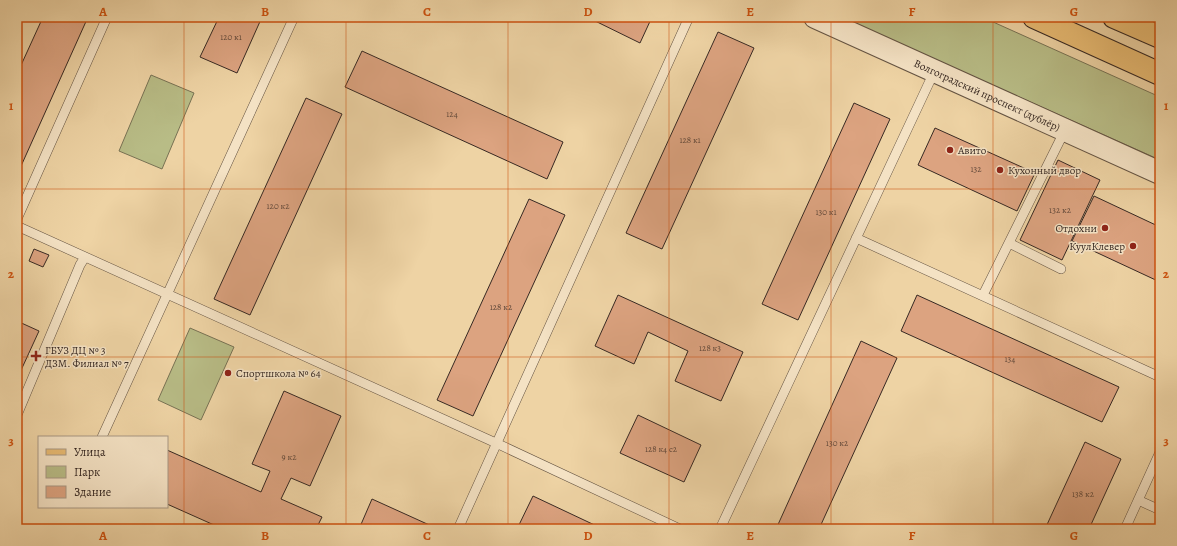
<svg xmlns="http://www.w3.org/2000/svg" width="1177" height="546" font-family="Alegreya,serif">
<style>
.green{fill:#b8bc86;stroke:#787254}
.building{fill:#dca380;stroke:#372923}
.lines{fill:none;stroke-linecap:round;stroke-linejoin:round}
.service-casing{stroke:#655443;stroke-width:10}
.tertiary-casing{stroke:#655443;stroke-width:24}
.primary-casing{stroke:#372923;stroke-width:24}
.service{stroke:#f4e2c4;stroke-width:9}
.tertiary{stroke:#f4e2c4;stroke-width:22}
.primary{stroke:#e7ba72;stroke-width:22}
.grid{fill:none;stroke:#cd520f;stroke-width:1;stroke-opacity:0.55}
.poi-dot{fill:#8f2418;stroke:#f4e2c4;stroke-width:1.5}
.labels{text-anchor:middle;stroke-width:3;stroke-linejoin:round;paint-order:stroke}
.number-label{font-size:9px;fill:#60483a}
.street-label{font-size:11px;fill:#372923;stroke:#f4e2c4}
.poi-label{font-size:11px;fill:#372923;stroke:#f4e2c4;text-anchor:start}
.neatline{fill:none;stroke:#cd520f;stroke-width:1.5}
.grid-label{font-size:13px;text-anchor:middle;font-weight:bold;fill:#cd520f}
</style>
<rect width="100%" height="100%" fill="#eed3a4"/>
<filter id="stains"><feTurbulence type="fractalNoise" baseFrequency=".005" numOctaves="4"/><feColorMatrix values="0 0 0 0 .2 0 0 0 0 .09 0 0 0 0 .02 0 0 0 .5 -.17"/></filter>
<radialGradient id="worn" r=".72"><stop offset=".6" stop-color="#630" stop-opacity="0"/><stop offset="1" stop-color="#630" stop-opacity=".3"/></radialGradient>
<path class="green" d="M840,17H982L1160,97V160Z
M151,75L194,93L162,169L119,151Z
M190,328L234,347L201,420L158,400Z"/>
<path class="building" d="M43,17H88L17,175V74Z
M219,17H262L237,73L200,57Z
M587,17H652L640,43Z
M718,32L754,48L662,249L626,233Z
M362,51L563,142L547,179L345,87Z
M306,98L342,114L250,315L214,299Z
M854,103L890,119L798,320L762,304Z
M935,128L1035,173L1017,211L918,165Z
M1058,160L1100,180L1062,260L1020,240Z
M1094,196L1160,227V282L1072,241Z
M529,199L565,215L473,416L437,400Z
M34,249L49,255L43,267L29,261Z
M618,295L743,352L721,401L675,381L688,351L648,332L634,364L595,346Z
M917,295L1119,387L1102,422L901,331Z
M17,321L39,331L17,379Z
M861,341L897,358L819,529H776Z
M284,391L341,416L310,486L291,478L281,499L322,517L316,529H223L167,504V450L261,492L270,471L252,464Z
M638,415L701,445L684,482L620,453Z
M1085,442L1121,459L1089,529H1045Z
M533,496L603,529H517Z
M372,499L436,528L435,529H359Z"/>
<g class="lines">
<g class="service-casing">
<path id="service" d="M17,219L107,17
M17,226L496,443L680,529
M856,238L1160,377
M1009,243L1061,269
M983,295L1065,130
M17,415L80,265L85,257
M102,437L294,17
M1138,500L1160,510
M458,529L689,17
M720,529L935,70
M1125,529L1160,452"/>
</g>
<g class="tertiary-casing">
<g id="tertiary">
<path id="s1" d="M815,17L1160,173"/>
</g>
</g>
<g class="primary-casing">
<path id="primary" d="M1034,17L1160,74
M1114,17L1160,37"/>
</g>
<use href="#service" class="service"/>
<use href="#tertiary" class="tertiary"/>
<use href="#primary" class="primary"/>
</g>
<path class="grid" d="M184,17V529M346,17V529M508,17V529M669,17V529M831,17V529M993,17V529M17,189H1160M17,357H1160"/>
<g class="poi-dot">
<circle cx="950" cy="150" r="4"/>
<circle cx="1000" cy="170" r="4"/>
<circle cx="1105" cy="228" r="4"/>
<circle cx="1133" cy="246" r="4"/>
<path d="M34 350h4v4h4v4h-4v4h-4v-4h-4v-4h4z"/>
<circle cx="228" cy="373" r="4"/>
</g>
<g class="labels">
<g class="number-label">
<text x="231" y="40">120 к1</text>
<text x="452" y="117">124</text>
<text x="690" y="143">128 к1</text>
<text x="976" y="172">132</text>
<text x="278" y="209">120 к2</text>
<text x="1060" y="213">132 к2</text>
<text x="826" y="215">130 к1</text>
<text x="501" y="310">128 к2</text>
<text x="710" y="351">128 к3</text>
<text x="1010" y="362">134</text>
<text x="837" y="446">130 к2</text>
<text x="661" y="452">128 к4 с2</text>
<text x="289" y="460">9 к2</text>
<text x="1083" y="497">138 к2</text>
</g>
<g class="street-label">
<text dy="4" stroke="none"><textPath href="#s1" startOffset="189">Волгоградский проспект (дублёр)</textPath></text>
</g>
<g class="poi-label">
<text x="958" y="154">Авито</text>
<text x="1008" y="174">Кухонный двор</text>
<text x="1097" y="232" text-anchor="end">Отдохни</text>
<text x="1125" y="250" text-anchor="end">КуулКлевер</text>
<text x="45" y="354">ГБУЗ ДЦ № 3<tspan x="45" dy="13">ДЗМ. Филиал № 7</tspan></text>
<text x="236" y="377">Спортшкола № 64</text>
</g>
</g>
<rect width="1177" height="546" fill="none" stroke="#eed3a4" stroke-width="44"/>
<rect x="38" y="436" width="130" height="72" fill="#f4e2c4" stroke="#a89884"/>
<rect x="46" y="449" width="20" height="6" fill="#e7ba72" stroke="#a89884"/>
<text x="74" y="456" font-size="12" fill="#372923">Улица</text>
<rect x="46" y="466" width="20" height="12" fill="#b8bc86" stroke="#a89884"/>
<text x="74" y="476" font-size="12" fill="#372923">Парк</text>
<rect x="46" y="486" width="20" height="12" fill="#dca380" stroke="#a89884"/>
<text x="74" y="496" font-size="12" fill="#372923">Здание</text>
<rect x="22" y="22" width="1133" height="502" class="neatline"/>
<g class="grid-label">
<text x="103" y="16">A</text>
<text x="265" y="16">B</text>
<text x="427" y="16">C</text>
<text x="588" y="16">D</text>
<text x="750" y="16">E</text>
<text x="912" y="16">F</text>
<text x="1074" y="16">G</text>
<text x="11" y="110">1</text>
<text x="1166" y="110">1</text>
<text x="11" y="278">2</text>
<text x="1166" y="278">2</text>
<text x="11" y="445">3</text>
<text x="1166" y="445">3</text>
<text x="103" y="540">A</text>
<text x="265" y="540">B</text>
<text x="427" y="540">C</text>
<text x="588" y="540">D</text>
<text x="750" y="540">E</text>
<text x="912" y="540">F</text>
<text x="1074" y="540">G</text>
</g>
<rect width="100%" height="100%" filter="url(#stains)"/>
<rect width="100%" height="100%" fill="url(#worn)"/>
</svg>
